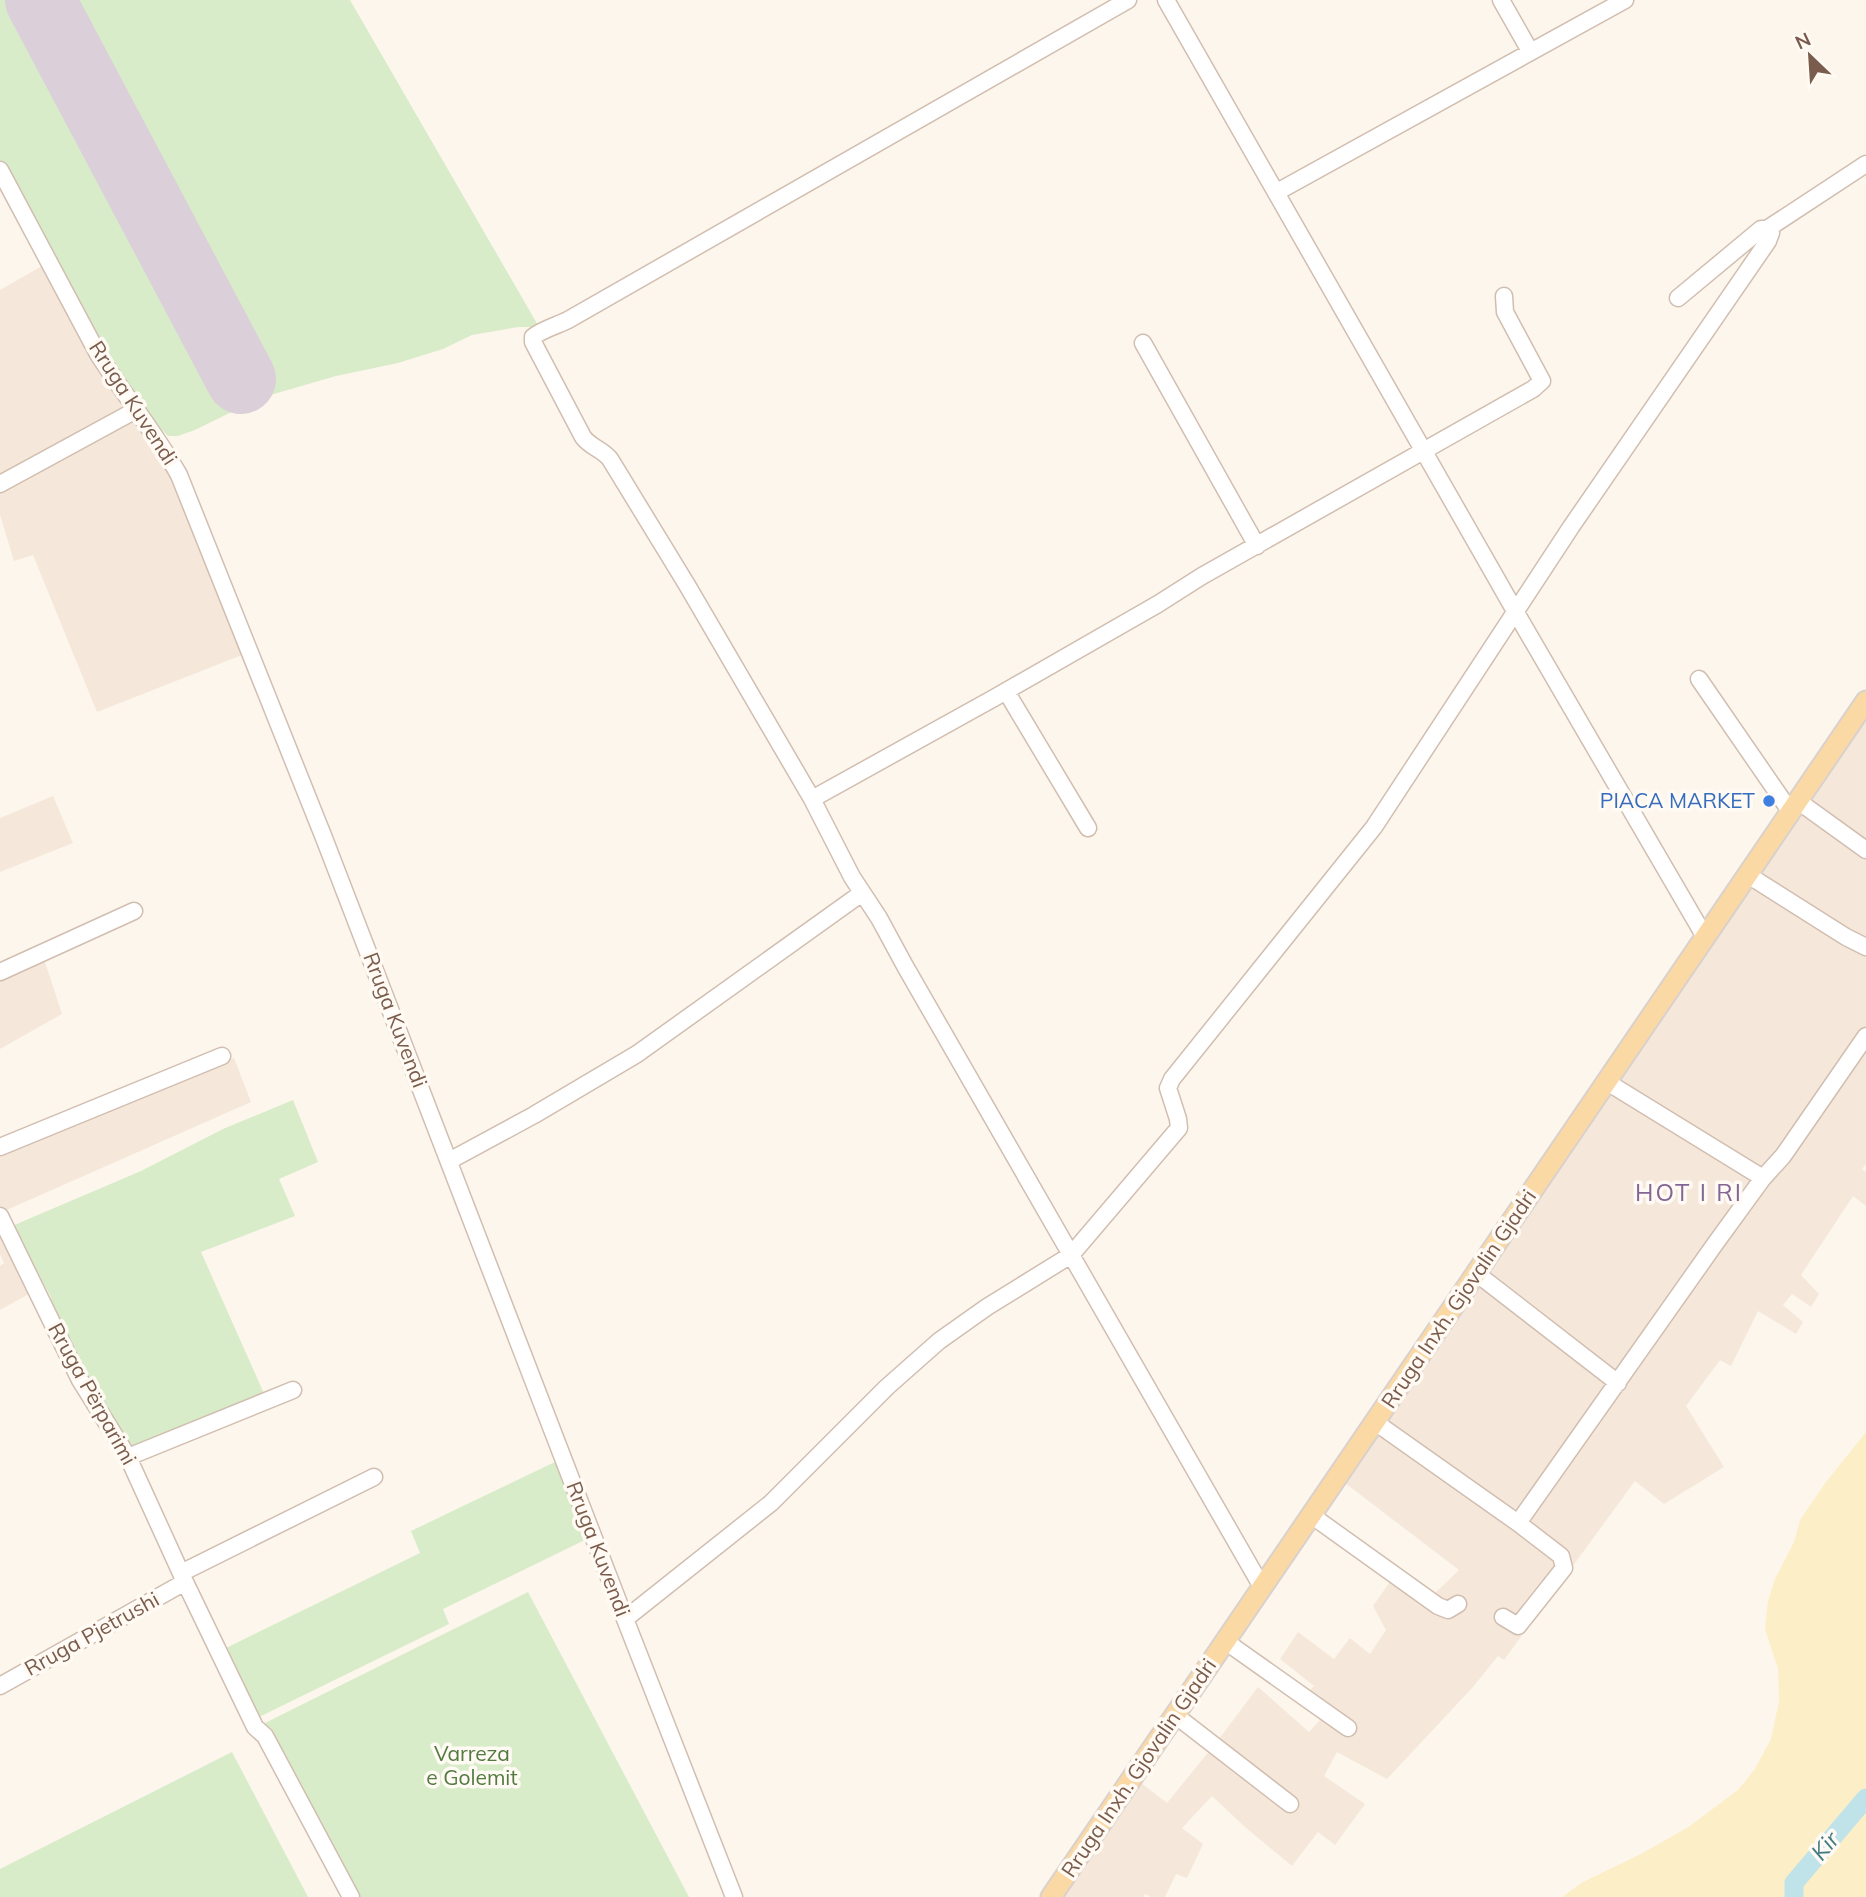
<svg xmlns="http://www.w3.org/2000/svg" width="1866" height="1897" font-family="Mulish,sans-serif">
<style>
.residential{fill:#f5e8da}
.green{fill:#d8ecc9}
.sand{fill:#fcefc7}
.lines{fill:none;stroke-linecap:round;stroke-linejoin:round}
.river{stroke:#bfe3e8;stroke-width:19}
.runway{stroke:#dbcfda;stroke-width:70}
.minor-casing{stroke:#d1beb0;stroke-width:19}
.major-casing{stroke:#dad1cd;stroke-width:23}
.minor{stroke:#fff;stroke-width:16}
.major{stroke:#fbd9a5;stroke-width:19}
.shop-dot{fill:#3f7fe0;stroke:#fffaf3;stroke-width:2.5}
.labels{text-anchor:middle;stroke-width:7;stroke-linejoin:round;paint-order:stroke}
.street-label{font-size:21px;fill:#7a5c4d;stroke:#fffaf3}
.shop-label{font-size:21px;fill:#366cbe;stroke:#fffaf3;text-anchor:end}
.park-label{font-size:21px;fill:#537a41;stroke:#fffaf3}
.water-label{font-size:23px;font-style:italic;fill:#437c86;stroke:#fffaf3}
.quarter-label{font-size:24px;letter-spacing:2px;fill:#846695;stroke:#fffaf3}
</style>
<rect width="100%" height="100%" fill="#fdf6ec"/>
<path class="residential" d="M42,266L121,405L165,463L242,655L97,712L33,555L14,561L0,515V290Z
M1866,707V1164L1862,1169L1866,1172V1206L1853,1196L1801,1275L1819,1294L1811,1307L1792,1294L1783,1305L1803,1322L1796,1334L1758,1311L1731,1366L1720,1360L1686,1406L1724,1467L1664,1504L1635,1481L1504,1660L1498,1656L1473,1687L1387,1779L1337,1752L1324,1776L1365,1804L1335,1845L1318,1832L1292,1866L1245,1827L1212,1796L1182,1828L1203,1844L1187,1878L1176,1874L1165,1897H1151L1145,1894L1143,1897H1060L1140,1782L1167,1803L1219,1739L1258,1687L1309,1732L1322,1718L1298,1703L1314,1686L1280,1659L1298,1632L1334,1659L1350,1638L1370,1654L1386,1630L1373,1606L1397,1572L1432,1596L1459,1570L1341,1480Z
M53,796L73,843L0,872V818Z
M44,959L62,1014L0,1049V979Z
M234,1058L251,1102L0,1213V1154Z
M0,1231L34,1291L0,1310V1266L4,1263L0,1254Z"/>
<path class="green" d="M0,0H350L539,327H518L472,335L443,349L398,363L336,376L260,398L195,430L178,436H168L155,423L116,371L0,164Z
M293,1100L318,1162L279,1179L295,1216L201,1252L266,1398L133,1452L113,1421L52,1310L51,1297L12,1226L141,1171L223,1129Z
M559,1460L589,1538L443,1609L449,1624L257,1718L222,1650L420,1553L411,1531Z
M528,1592L689,1897H357L265,1723Z
M232,1752L308,1897H0V1869Z"/>
<path class="sand" d="M1866,1432V1897H1562L1583,1882L1639,1855L1687,1828L1738,1790L1755,1769L1771,1739L1779,1701L1778,1669L1765,1629L1768,1601L1775,1579L1794,1542L1800,1520L1826,1482Z"/>
<g class="lines">
<path class="river" d="M1794,1897V1883L1866,1798"/>
<path class="runway" d="M40,0L241,379"/>
<g class="minor-casing">
<path id="minor" d="M1166,0L1515,611L1705,937
M1501,0L1530,51
M0,170L98,354C124,395 155,432 179,475L324,838L625,1619L734,1897
M1277,192L1625,0
M1767,229L1866,164
M1143,343L1257,546
M0,484L136,410
M1699,679L1790,811
M1006,691L1088,828
M812,799L687,585L610,459C602,449 590,447 583,437L533,342V337C541,330 558,325 568,320L1128,0
M1798,801L1866,850
M1748,875L1846,937L1866,947
M0,972L134,911
M1607,1082L1763,1178
M0,1147L222,1056
M449,1161L534,1115L637,1054L862,893
M0,1216L80,1380L128,1457L185,1582L255,1727L265,1736L351,1897
M1476,1273L1618,1383
M1375,1422L1518,1523
M128,1457L293,1390
M1311,1515L1438,1606L1448,1610L1458,1604
M181,1573L374,1477
M1262,1587L905,966L879,918L852,877L812,799L994,698L1158,604L1202,576L1533,389L1542,381L1505,312L1504,296
M1503,1617L1518,1626L1564,1568L1561,1556L1518,1523L1715,1244L1763,1178L1783,1156L1866,1036
M625,1619L771,1503L887,1387L939,1341L987,1307L1071,1255L1179,1128L1178,1119L1168,1088L1172,1079L1374,827L1571,527L1768,241L1771,233L1767,229H1761L1678,298
M1225,1641L1348,1728
M0,1686L185,1582
M1175,1715L1290,1804"/>
</g>
<g class="major-casing">
<path id="major" d="M1051,1897L1866,701"/>
</g>
<use href="#minor" class="minor"/>
<use href="#major" class="major"/>
</g>
<circle class="shop-dot" cx="1769" cy="801" r="7"/>
<g class="labels">
<g class="street-label">
<text transform="translate(133 403) rotate(57)" y="7">Rruga Kuvendi</text>
<text transform="translate(395 1020) rotate(69)" y="7">Rruga Kuvendi</text>
<text transform="translate(1459 1299) rotate(-56)" y="7">Rruga Inxh. Gjovalin Gjadri</text>
<text transform="translate(92 1394) rotate(61)" y="7">Rruga Përparimi</text>
<text transform="translate(598 1549) rotate(69)" y="7">Rruga Kuvendi</text>
<text transform="translate(92 1634) rotate(-29)" y="7">Rruga Pjetrushi</text>
<text transform="translate(1139 1768) rotate(-56)" y="7">Rruga Inxh. Gjovalin Gjadri</text>
</g>
<g class="shop-label">
<text x="1755" y="808">PIACA MARKET</text>
</g>
<g class="park-label">
<text x="472" y="1761">Varreza<tspan x="472" dy="24">e Golemit</tspan></text>
</g>
<g class="water-label">
<text transform="translate(1825 1846) rotate(-50)" y="8">Kir</text>
</g>
<g class="quarter-label">
<text x="1689" y="1201">HOT I RI</text>
</g>
</g>
<g transform="translate(1810 56) rotate(335)" stroke="#fffaf3" stroke-width="5" paint-order="stroke">
<path d="M0-5L12 26L0 18L-12 26Z" fill="#7a5c4d"/>
<text y="-10" font-size="19" font-weight="bold" text-anchor="middle" fill="#7a5c4d">N</text>
</g>
</svg>
